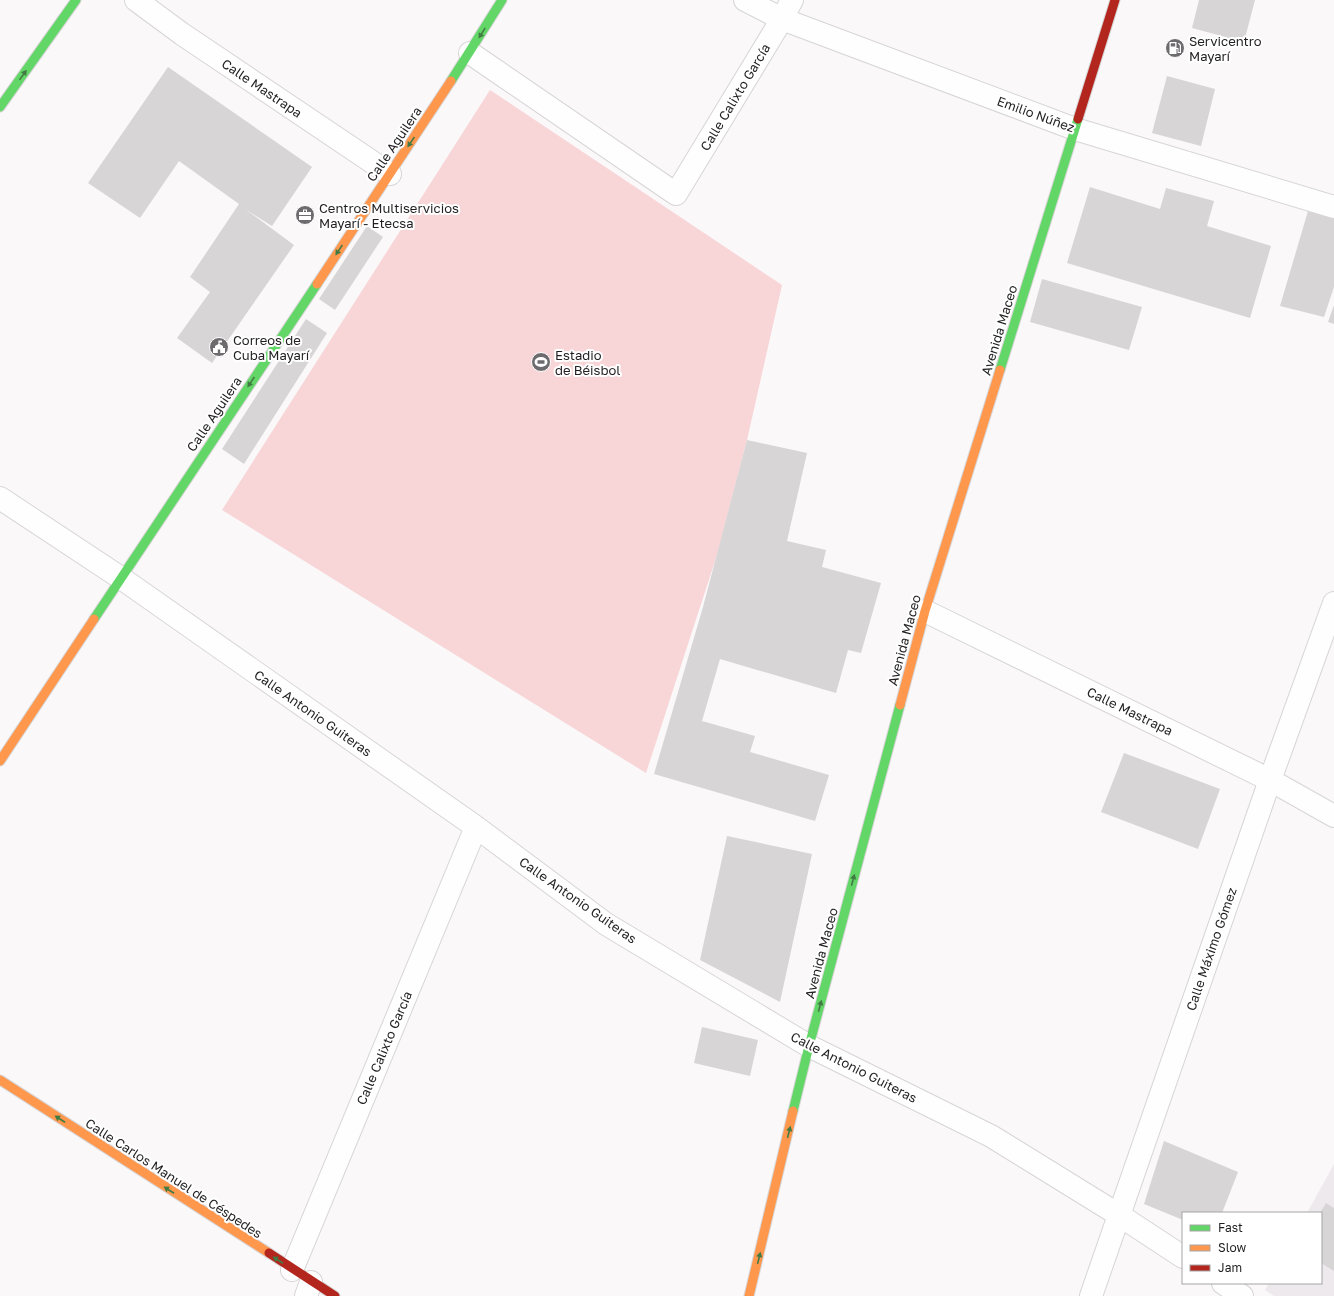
<svg xmlns="http://www.w3.org/2000/svg" width="1334" height="1296" font-family="'Golos Text',sans-serif">
<style>
.built{fill:#eee9ed}
.green{fill:#f8d5d7}
.building{fill:#d7d5d6}
.lines{fill:none;stroke-linecap:round;stroke-linejoin:round}
.street-casing{stroke:#d7d5d6;stroke-width:24}
.fast-casing{stroke:#d7d5d6;stroke-width:11}
.slow-casing{stroke:#d7d5d6;stroke-width:11}
.jam-casing{stroke:#d7d5d6;stroke-width:11}
.street{stroke:#fefefe;stroke-width:22}
.fast{stroke:#63d668;stroke-width:9}
.slow{stroke:#ff974d;stroke-width:9}
.jam{stroke:#b3261e;stroke-width:9}
.oneway{fill:#427a44}
.labels{text-anchor:middle;stroke-width:4;stroke-linejoin:round;paint-order:stroke}
.poi-label{font-size:13px;fill:#211f21;stroke:#fff;text-anchor:start}
.street-label{font-size:13px;fill:#211f21;stroke:#fff}
</style>
<rect width="100%" height="100%" fill="#faf8f9"/>
<path class="built" d="M1334,1164V1296H1274L1265,1290L1269,1283H1321V1213H1307Z"/>
<path class="green" d="M490,90L782,285L747,440L717,555L646,773L222,510Z"/>
<path class="building" d="M1199,0H1255L1244,42L1192,28Z
M168,67L312,167L272,226L245,209L294,245L212,363L177,338L210,292L190,277L239,204L179,161L140,218L88,183Z
M1167,76L1215,89L1201,146L1152,133Z
M1090,187L1160,209L1166,188L1214,201L1207,226L1271,246L1250,318L1067,263Z
M1308,211L1334,219V287L1324,317L1280,306Z
M367,226L383,237L335,310L319,299Z
M1042,279L1142,307L1129,350L1030,322Z
M1334,305V324L1328,322Z
M306,319L327,333L244,464L222,449Z
M747,440L807,453L787,541L826,550L822,567L881,583L861,653L848,650L836,693L720,659L702,721L755,736L750,752L829,775L815,821L654,774L703,607Z
M1124,753L1220,789L1198,849L1101,812Z
M727,836L812,854L780,1002L700,960Z
M702,1027L758,1040L750,1076L694,1063Z
M1164,1141L1238,1172L1222,1213H1183V1220L1144,1204Z
M1326,1203L1334,1208V1271L1321,1263V1213H1320Z"/>
<g class="lines">
<g class="street-casing">
<path id="street" d="M136,0L182,34L390,174
M745,0L782,19L1075,129L1334,207
M470,53L676,194L782,19L792,0
M0,498L121,578L476,827L606,924L809,1046L991,1136L1119,1215L1183,1257
M925,611L1270,780L1334,816
M292,1270L476,827
M1223,1283L1242,1296
M306,1296L311,1282
M1091,1296L1270,780L1334,603"/>
</g>
<g class="fast-casing">
<path id="fast" d="M451,81L502,0
M0,107L76,0
M1000,370L1078,119
M94,619L317,284
M793,1111L809,1046L900,705"/>
</g>
<g class="slow-casing">
<path id="slow" d="M317,284L451,81
M900,705L925,611L1000,370
M0,761L94,619
M0,1080L269,1253
M749,1296L793,1111"/>
</g>
<g class="jam-casing">
<path id="jam" d="M1078,119L1115,0
M269,1253L335,1296"/>
</g>
<use href="#street" class="street"/>
<use href="#fast" class="fast"/>
<use href="#slow" class="slow"/>
<use href="#jam" class="jam"/>
</g>
<defs><path id="oneway-solid" d="M-6-.8H1V-3.2L6.5 0L1 3.2V.8H-6Z"/></defs>
<g class="oneway">
<use href="#oneway-solid" transform="translate(482 33) rotate(122)"/>
<use href="#oneway-solid" transform="translate(23 75) rotate(-54)"/>
<use href="#oneway-solid" transform="translate(411 142) rotate(124)"/>
<use href="#oneway-solid" transform="translate(339 250) rotate(124)"/>
<use href="#oneway-solid" transform="translate(251 382) rotate(124)"/>
<use href="#oneway-solid" transform="translate(853 880) rotate(-75)"/>
<use href="#oneway-solid" transform="translate(820 1006) rotate(-75)"/>
<use href="#oneway-solid" transform="translate(60 1119) rotate(-147)"/>
<use href="#oneway-solid" transform="translate(789 1132) rotate(-76)"/>
<use href="#oneway-solid" transform="translate(169 1190) rotate(-147)"/>
<use href="#oneway-solid" transform="translate(759 1258) rotate(-76)"/>
<use href="#oneway-solid" transform="translate(278 1260) rotate(-147)"/>
</g>
<defs>
<g id="fuel-disc" transform="scale(1)"><circle r="9.5" fill="#6d6b6d" stroke="#fff"/><path d="M-5.5-6h7V0h2V4h1.3V-2.5L3-4.5l.8-.8L6-3V5H2.5V1h-1V6h-7ZM-4.2-4.7v3.2H.2V-4.7Z" fill="#fff"/></g>
<g id="office-disc" transform="scale(1)"><circle r="9.5" fill="#6d6b6d" stroke="#fff"/><path d="M-6-3h4V-5.5h4V-3h4V5H-6ZM-1-4.5V-3h2v-1.5ZM-6 0V1H6V0Z" fill="#fff"/></g>
<g id="civic-disc" transform="scale(1)"><circle r="9.5" fill="#6d6b6d" stroke="#fff"/><path d="M-.6-6.5H3V-4.5H.6V-3L4-1V1h2V6H-6V1h2V-1L-.6-3ZM-1.2 2.5V6h2.4V2.5Z" fill="#fff"/></g>
<g id="stadium-disc" transform="scale(1)"><circle r="9.5" fill="#6d6b6d" stroke="#fff"/><path d="M0-5a6.5 5 0 1 0 0 10a6.5 5 0 1 0 0-10ZM-3.5-1.8h7v3.6h-7Z" fill="#fff"/></g>
</defs>
<g fill-rule="evenodd">
<use href="#fuel-disc" x="1175" y="48"/>
<use href="#office-disc" x="305" y="215"/>
<use href="#civic-disc" x="219" y="347"/>
<use href="#stadium-disc" x="541" y="362"/>
</g>
<g class="labels">
<g class="poi-label">
<text x="1189" y="46">Servicentro<tspan x="1189" dy="15">Mayarí</tspan></text>
<text x="319" y="213">Centros Multiservicios<tspan x="319" dy="15">Mayarí - Etecsa</tspan></text>
<text x="233" y="345">Correos de<tspan x="233" dy="15">Cuba Mayarí</tspan></text>
<text x="555" y="360">Estadio<tspan x="555" dy="15">de Béisbol</tspan></text>
</g>
<g class="street-label">
<text transform="translate(262 88) rotate(34)" y="5">Calle Mastrapa</text>
<text transform="translate(735 97) rotate(-59)" y="5">Calle Calixto García</text>
<text transform="translate(1036 114) rotate(20)" y="5">Emilio Núñez</text>
<text transform="translate(394 144) rotate(-56)" y="5">Calle Aguilera</text>
<text transform="translate(999 330) rotate(-73)" y="5">Avenida Maceo</text>
<text transform="translate(214 414) rotate(-56)" y="5">Calle Aguilera</text>
<text transform="translate(904 640) rotate(-75)" y="5">Avenida Maceo</text>
<text transform="translate(1130 711) rotate(26)" y="5">Calle Mastrapa</text>
<text transform="translate(313 713) rotate(35)" y="5">Calle Antonio Guiteras</text>
<text transform="translate(578 900) rotate(35)" y="5">Calle Antonio Guiteras</text>
<text transform="translate(1211 949) rotate(-71)" y="5">Calle Máximo Gómez</text>
<text transform="translate(821 953) rotate(-75)" y="5">Avenida Maceo</text>
<text transform="translate(384 1048) rotate(-67)" y="5">Calle Calixto García</text>
<text transform="translate(854 1067) rotate(27)" y="5">Calle Antonio Guiteras</text>
<text transform="translate(174 1178) rotate(33)" y="5">Calle Carlos Manuel de Céspedes</text>
</g>
</g>
<rect x="1182" y="1212" width="140" height="72" fill="#ffffff" stroke="#a6a5a6"/>
<rect x="1190" y="1225" width="20" height="6" fill="#63d668" stroke="#a6a5a6"/>
<text x="1218" y="1232" font-size="12" fill="#211f21">Fast</text>
<rect x="1190" y="1245" width="20" height="6" fill="#ff974d" stroke="#a6a5a6"/>
<text x="1218" y="1252" font-size="12" fill="#211f21">Slow</text>
<rect x="1190" y="1265" width="20" height="6" fill="#b3261e" stroke="#a6a5a6"/>
<text x="1218" y="1272" font-size="12" fill="#211f21">Jam</text>
</svg>
